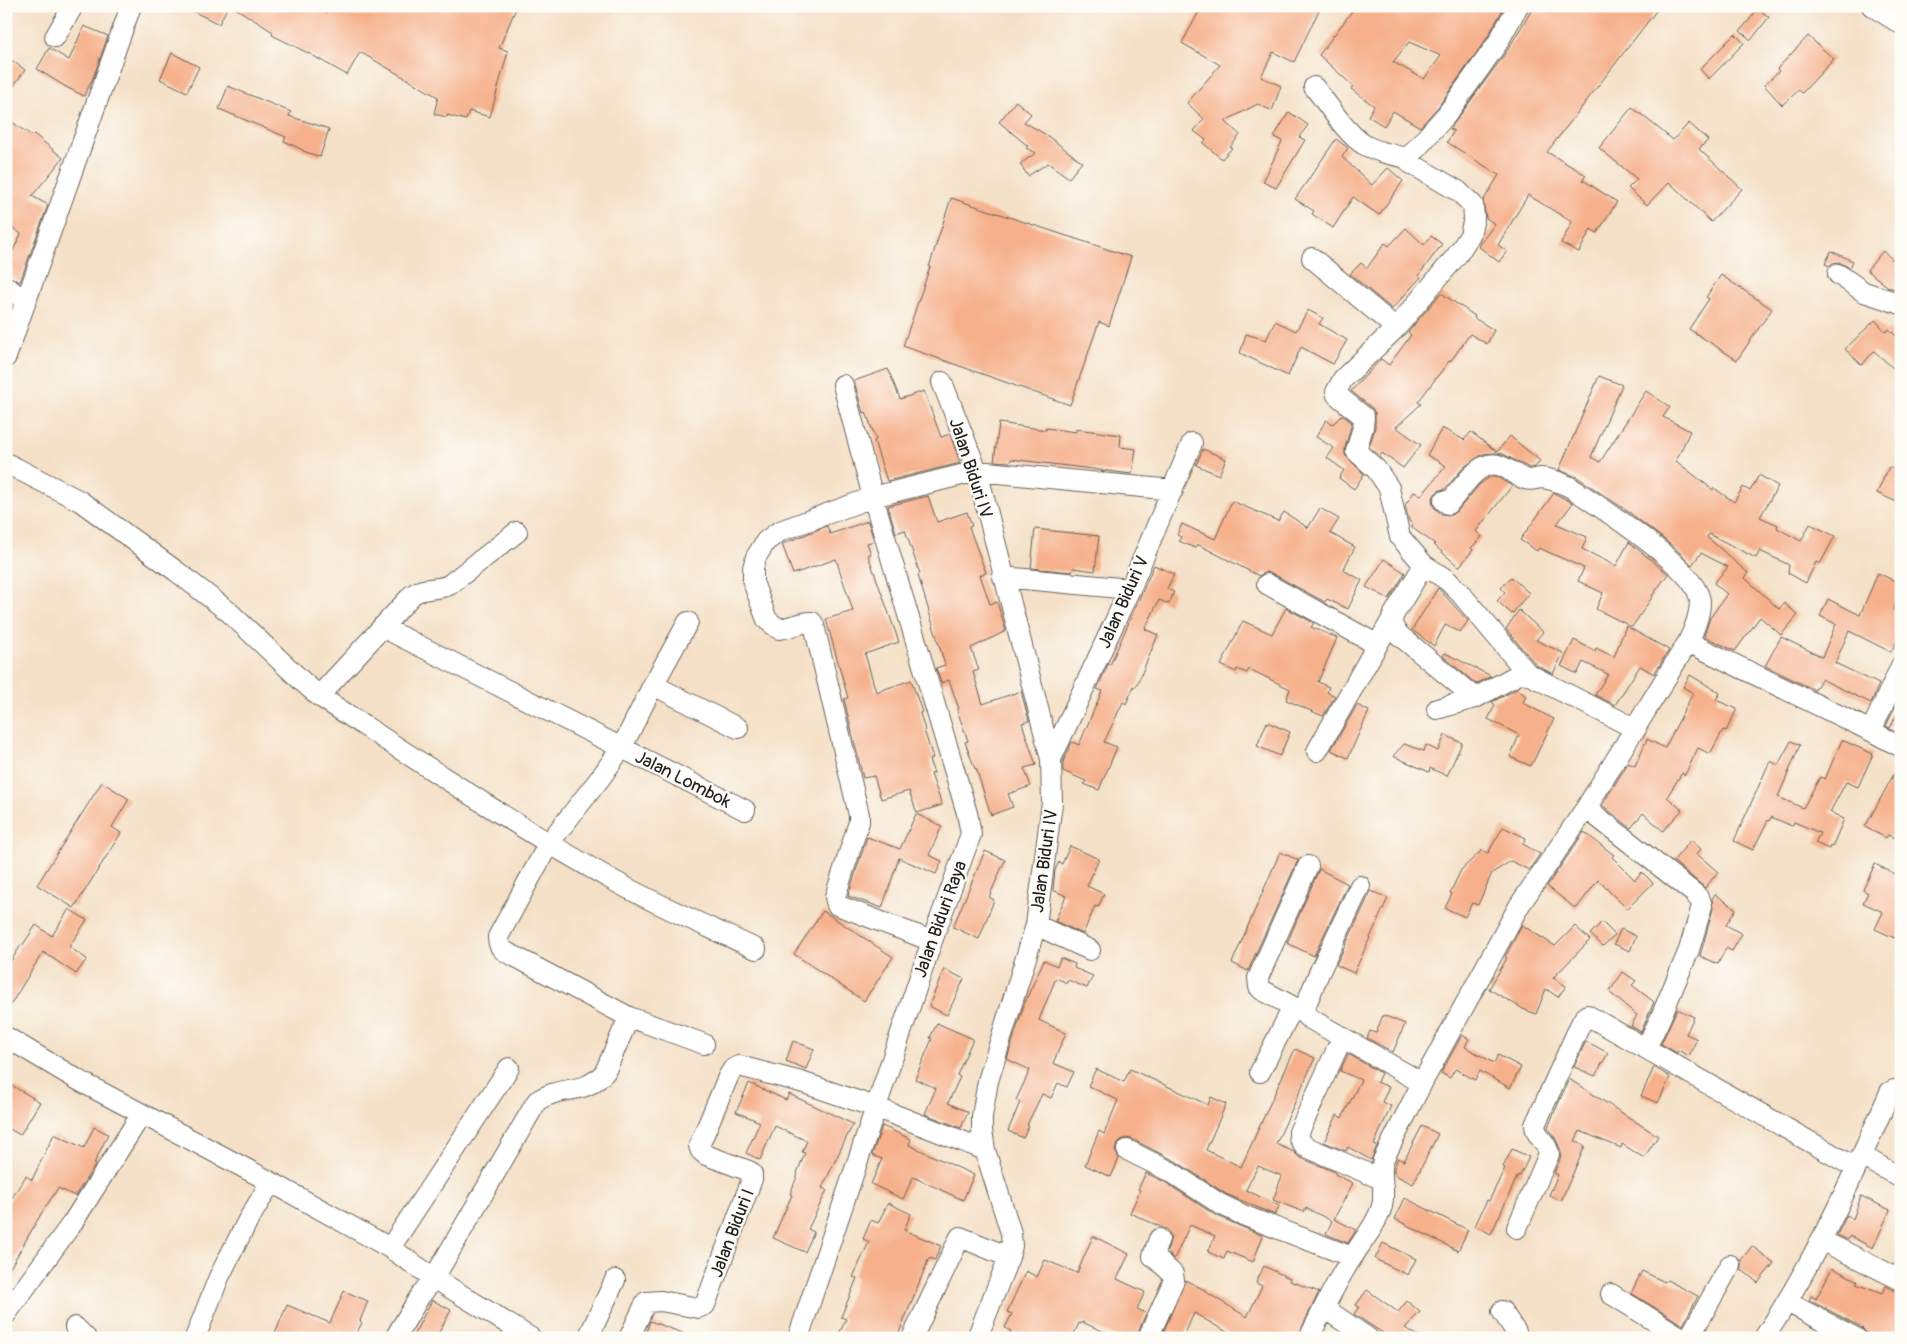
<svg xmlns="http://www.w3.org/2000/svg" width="1907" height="1344" font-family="Pangolin,sans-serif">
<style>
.building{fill:#f6b18c;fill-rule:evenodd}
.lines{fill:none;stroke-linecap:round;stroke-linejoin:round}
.minor-casing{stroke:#686158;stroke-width:22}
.minor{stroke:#fff;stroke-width:20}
.labels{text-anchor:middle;stroke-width:4.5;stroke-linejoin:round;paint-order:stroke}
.street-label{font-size:18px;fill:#1c1c1c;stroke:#fdfcf7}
</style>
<rect width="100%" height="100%" fill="#fdfcf7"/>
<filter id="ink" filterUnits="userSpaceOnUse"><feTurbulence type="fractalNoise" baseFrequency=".02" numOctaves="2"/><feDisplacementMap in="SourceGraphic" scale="10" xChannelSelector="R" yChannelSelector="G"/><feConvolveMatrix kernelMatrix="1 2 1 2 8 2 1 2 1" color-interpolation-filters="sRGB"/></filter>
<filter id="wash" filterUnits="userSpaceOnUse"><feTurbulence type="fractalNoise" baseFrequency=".0096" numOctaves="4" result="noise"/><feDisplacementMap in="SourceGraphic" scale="20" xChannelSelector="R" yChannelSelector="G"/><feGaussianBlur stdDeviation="1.12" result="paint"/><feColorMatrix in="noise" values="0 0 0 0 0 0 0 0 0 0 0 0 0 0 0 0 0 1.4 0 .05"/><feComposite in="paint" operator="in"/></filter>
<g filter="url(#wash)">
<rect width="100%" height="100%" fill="#f4e0c6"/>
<g id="blocks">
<path class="building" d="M182,6H228L219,24Z
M232,6H315L326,13L330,6H407L417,12L420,6H517L499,48L508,51L490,117L469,111L466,120L447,115V117L434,114L438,97L360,52L347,75L310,54L272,35L273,32Z
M1202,6H1321L1294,62L1273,52L1261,77L1281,86L1272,111L1258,104L1225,121L1240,135L1230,147L1232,148L1222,159L1203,143L1206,140L1194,131L1204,119L1187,103L1220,65L1182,43Z
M1356,6H1495L1502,11L1487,38L1438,107L1420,127L1393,111L1384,126L1368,116L1374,106L1351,89L1353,86L1319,55ZM1409,42L1441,56L1424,79L1393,62Z
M1534,6H1660L1547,152L1586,175L1583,180L1617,202L1597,233L1591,229L1579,252L1561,243L1572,222L1528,195L1498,245L1507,251L1499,262L1478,246L1495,224L1486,218L1483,201L1499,175L1447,142L1454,131L1450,129L1507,51Z
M1758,9L1769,17L1751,40L1740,31Z
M84,26L108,36L93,78L84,96L66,87L37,69L49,48L69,60Z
M1735,34L1744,43L1709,79L1700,69Z
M1808,36L1834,59L1802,93L1799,90L1782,105L1764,85L1779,71L1777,69Z
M172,53L199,67L187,92L160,79Z
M13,61L25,70L6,96V70Z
M228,86L291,112L289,116L329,129L320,157L303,151V150L284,141L286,137L219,109Z
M1016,101L1031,114L1024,122L1045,134L1082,162L1069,178L1048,163L1028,176L1020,164L1036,153L1026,148L1028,146L999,122Z
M1632,107L1673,140L1689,123L1708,140L1699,149L1742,189L1711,222L1669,182L1647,205L1628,188L1637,179L1599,148Z
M1289,112L1308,125L1299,137L1305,140L1276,188L1263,182L1282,141L1274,137Z
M6,118L32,136L34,134L63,158L32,196L48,205L20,282L6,275V265L21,234L6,223Z
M1336,139L1348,148L1342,157L1372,185L1388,168L1403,181L1379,215L1353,197L1333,228L1312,214L1314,211L1295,199Z
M951,198L1131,257L1109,326L1099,322L1070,405L903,346L930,267H929Z
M1406,228L1424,245L1431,236L1442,244L1419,275L1421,277L1392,309L1350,274L1361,263L1367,268L1385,243L1389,246Z
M1831,251L1853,261L1850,268L1839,262L1833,263L1829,266L1825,264Z
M1883,251L1893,260L1901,251V291L1888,287L1867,270Z
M1721,275L1772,309L1737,360L1689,329L1709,299L1706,297Z
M1441,293L1475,316L1474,318L1494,330L1487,344L1470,334L1450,362L1449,361L1418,402L1421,404L1396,427L1421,445L1403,468L1382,453L1380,456L1369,447L1375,428V413L1372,408L1351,391L1381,359L1389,365L1411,335L1408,332Z
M1308,310L1323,318L1319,324L1347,340L1333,364L1301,347L1288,376L1240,353L1246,334L1266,340L1275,321L1296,331Z
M1875,320L1886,332L1889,329L1901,341V375L1874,351L1862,365L1845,349Z
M888,369L900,399L924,391L941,437L950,434L960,463L887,481L874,441L876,440L866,412L863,413L854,381Z
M1599,376L1622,385L1591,457L1600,462L1646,391L1670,407L1663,417L1690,431L1676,461L1713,490L1714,488L1734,502L1743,487L1750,491L1759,475L1778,486L1760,517L1778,525L1777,528L1801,541L1810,524L1835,536L1820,564L1816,562L1806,583L1788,573L1789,565L1760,551L1756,558L1709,534L1707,537L1748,573L1745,578L1779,609L1784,603L1798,615L1781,635L1760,617L1735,651L1704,636L1710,618L1727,594L1714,583L1728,567L1701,553L1692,565L1674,547L1630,513L1577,477L1559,470Z
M1342,415L1352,422L1345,448V455L1364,474L1354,489L1339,478L1344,470L1327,458L1334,448L1316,437L1326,420L1333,424Z
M999,423L1046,430V428L1076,432V429L1121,435L1120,447L1136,449L1132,474L1011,459L1010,462L994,461Z
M1442,428L1464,440L1471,432L1497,452L1510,436L1540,461L1535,467L1529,468L1503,454L1495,453L1483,454L1464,467L1445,489L1440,490L1435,494L1432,500L1433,506L1441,514L1451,515L1458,510L1480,484L1490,477H1497L1512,486L1476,531L1482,537L1471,548L1473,550L1459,567L1434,545L1435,544L1411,527L1413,524L1409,521L1405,505L1414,492L1421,496L1446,466L1427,455Z
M1203,449L1226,459L1219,475L1196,465Z
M1889,467L1901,472V504L1877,493Z
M1554,493L1573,503L1557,524L1587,537L1582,549L1616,566L1629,542L1668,574L1652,596H1653L1632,627L1596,609L1603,593L1578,581L1584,568L1539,548L1537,551L1520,540Z
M928,496L937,522L967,512L972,526L969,527L986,573L980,575L990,604L997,602L1002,618L1006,631L971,648L979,670L973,672L983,704L1021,691L1029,721L1022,723L1036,765L1024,768L1031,786L1008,794L1013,807L991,815L976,768L975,769L965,742L968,741L957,710L959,709L949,680L941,683L936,668L945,665L918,575L920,574L905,530L896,533L888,506Z
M1232,501L1278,521L1284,512L1308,528L1320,508L1339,519L1330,533L1355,547L1343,570L1362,580L1348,609L1327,599L1325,602L1273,574L1266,572L1259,576L1197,544L1195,548L1179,541L1181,537L1177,535L1182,524L1215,539Z
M868,521L874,541L867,543L871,554L868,555L899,642L865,654L876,692L911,680L922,712L920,713L925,730H924L933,758L929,760L934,773L931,774L942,805L917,813L909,791L881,799L874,776L863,778L844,699L848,698L826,619L853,611L836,559L793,574L782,544L827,526L830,534Z
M1035,529L1099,536L1095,571L1073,568L1072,572L1031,568Z
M1384,559L1405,573L1389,599L1366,587Z
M1154,565L1174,574L1167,589L1174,592L1169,604L1159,600L1145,629L1158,635L1136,687L1134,686L1126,704L1123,702L1104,742L1117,747L1099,790L1084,784L1086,781L1063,771V762L1072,742L1079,745L1102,691L1097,689L1108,664L1110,665Z
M1878,573L1901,584V593L1893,610L1901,614V633L1891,652L1849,631L1835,663L1879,684L1871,703L1821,679L1815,690L1765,666L1781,637L1822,657L1836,624L1820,616L1828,599L1860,615Z
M1511,577L1529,593L1512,614L1497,601L1505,592L1501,588Z
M1438,588L1468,621L1460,632L1445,625L1434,646L1412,630Z
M1286,608L1314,623L1311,627L1337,638L1318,682L1329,687L1327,692L1335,696L1323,716L1286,700L1290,689L1249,669L1247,673L1237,669L1236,672L1221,665L1243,621L1272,634Z
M1519,610L1543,632L1536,640L1563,653L1553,674L1536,665L1506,629Z
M1626,626L1669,650L1654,674L1640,666L1615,705L1595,695L1608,674L1583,662L1577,674L1561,666L1574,640L1595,651L1596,648L1614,657Z
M1445,653L1491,676L1476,684L1443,656Z
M1690,675L1720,693L1716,700L1737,709L1726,731L1723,730L1710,754L1698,748L1685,775L1682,773L1667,797L1682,810L1663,831L1643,813L1631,828L1602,805L1628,763L1635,766L1647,739L1665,748L1693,693L1683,687Z
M1517,689L1526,696L1523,703L1554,719L1531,766L1510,757L1519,735L1488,719L1495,705L1492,702Z
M1901,695V706L1890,728L1886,726Z
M1357,705L1369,711L1348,758L1331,750Z
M1267,722L1290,732L1280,756L1257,746Z
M1445,735L1462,743L1447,776L1430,768L1429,772L1393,756L1404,744L1424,751L1426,745L1438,751Z
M1842,740L1873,754L1858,787L1846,782L1830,812L1844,819L1832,847L1830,846L1829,849L1815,843L1820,833L1794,822L1792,826L1771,817L1769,821L1768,820L1753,850L1734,841L1770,761L1778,765L1791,741L1800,745L1778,797L1803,808L1820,777L1825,779Z
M1901,761V840L1888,835L1886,838L1865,827Z
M102,782L129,799L112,827L121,833L74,908L37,885Z
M916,814L942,826L929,855L942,861L936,874L899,858L882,908L848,896L867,837L900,849Z
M1503,827L1526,838L1523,844L1540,854L1529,870L1511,861L1492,873L1478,905L1472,903L1465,917L1445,908L1452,894L1450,893L1461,870L1482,850L1488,853Z
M1584,832L1614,855L1612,857L1635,880L1642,872L1653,883L1627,909L1598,880L1576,909L1547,886Z
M1691,840L1701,849L1697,854L1718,872L1705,888L1673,861Z
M1070,846L1099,859L1087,886L1104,894L1098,907L1095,906L1083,934L1055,921L1066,896L1053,890L1055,870L1059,862L1062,864Z
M985,851L1005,860L989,897L994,900L979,939L953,927Z
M1280,852L1298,860L1248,971L1232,963Z
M1875,864L1901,877V941L1875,929L1883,912L1863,903L1868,893L1863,890Z
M1319,869L1348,884L1314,956L1287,943Z
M1371,891L1388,898L1354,973L1336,965Z
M1715,894L1736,909L1726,925L1742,934L1732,951L1726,948L1718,964L1700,956L1713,909L1712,899Z
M69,909L87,920L69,947L87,959L76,974L43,952L6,1012V969L21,945L22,946L36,925L52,936Z
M823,911L893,957L864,1001L794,954Z
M1602,922L1615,935L1603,946L1590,934Z
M1522,925L1555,946L1575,926L1590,940L1553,978L1566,986L1558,997L1546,989L1536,1014L1523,1009L1489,989L1507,958L1505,957Z
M1621,929L1636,936L1630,951L1614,944Z
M1061,958L1075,964L1074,968L1093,976L1087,988L1068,980L1067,983L1056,978L1039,1020L1066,1033L1053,1063L1074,1072L1067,1087L1058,1083L1051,1098L1042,1094L1027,1125L1029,1126L1023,1138L1008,1131L1020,1102L1016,1100L1030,1070L1007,1059L1025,1002L1044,960L1057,966Z
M944,969L964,979L947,1015L929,1006Z
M1623,972L1636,981L1632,985L1654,1002L1641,1032L1631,1026L1637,1015L1609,992Z
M1677,1009L1694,1017L1686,1034L1697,1039L1689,1056L1678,1050L1677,1053L1661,1044Z
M1383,1015L1405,1024L1393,1052L1367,1038L1370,1031L1376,1033Z
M937,1023L973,1039L957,1075L960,1077L948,1103L968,1112L961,1128L925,1114L936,1088L915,1079L932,1039L930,1038Z
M1462,1035L1469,1039L1465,1047L1494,1063L1498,1055L1521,1067L1510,1088L1480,1071L1475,1080L1455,1069L1450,1078L1441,1073Z
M793,1041L814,1049L806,1069L786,1061Z
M1586,1041L1608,1053L1595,1076L1574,1067Z
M1295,1049L1315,1058L1276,1144L1294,1152L1299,1157L1335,1172V1174L1353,1183L1334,1219L1356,1230L1348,1243L1326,1234L1332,1221L1306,1208L1304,1212L1273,1200L1282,1176L1258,1166L1246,1190L1279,1206L1275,1215L1226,1194L1177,1162L1132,1139L1126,1138L1121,1140L1117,1144L1115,1151L1119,1158L1111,1177L1085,1165L1099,1131L1104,1134L1118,1100L1088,1086L1096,1069L1124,1082L1130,1069L1208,1105L1211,1097L1226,1104L1206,1150L1241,1167Z
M1348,1054L1381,1073L1377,1082L1389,1087L1382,1102L1391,1106L1374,1145L1377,1146L1371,1160L1348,1147L1346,1151L1324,1142L1337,1115L1342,1118L1361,1080L1340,1071Z
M1654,1067L1670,1077L1658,1103L1641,1096Z
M1569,1079L1658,1136L1644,1158L1622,1144L1621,1148L1580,1131L1575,1141L1585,1146L1561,1201L1549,1195L1558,1175L1554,1173L1560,1159L1561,1152L1557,1141L1548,1127Z
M6,1082L40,1102L20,1135L6,1127Z
M749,1083L786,1100L789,1094L853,1124L822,1188L827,1190L808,1229L814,1232L805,1252L773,1238L792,1195L790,1194L798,1174L797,1173L805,1153L802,1152L807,1141L775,1126L760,1160L746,1153L760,1122L736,1112Z
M882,1126L911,1139L909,1145L974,1175L963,1200L913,1177L903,1199L871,1184L882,1159L872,1155Z
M1422,1126L1438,1134L1413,1184L1397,1176L1394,1173V1167L1398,1158L1404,1161Z
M94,1127L108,1134L94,1164H96L75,1196L58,1188L41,1214L6,1275V1207L26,1176L32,1180L54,1134L84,1148Z
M1512,1149L1529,1157L1520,1176L1518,1175L1491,1234L1475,1226L1487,1200L1489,1201L1505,1168L1503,1167Z
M1146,1173L1165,1182L1215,1215L1263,1236L1253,1262L1227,1251L1224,1259L1208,1252L1215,1236L1190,1225L1174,1259L1167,1252L1171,1237L1168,1230L1130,1213L1140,1190L1138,1189Z
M1861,1196L1890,1210L1873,1248L1850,1236L1848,1240L1837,1235L1847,1215L1853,1219Z
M1405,1198L1468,1230L1458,1251L1395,1219Z
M888,1203L911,1214L904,1230L941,1246L935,1260L929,1258L897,1338H837L846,1319L841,1317L857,1278L853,1277L869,1242L863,1239L871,1220L878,1223Z
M1093,1236L1129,1254L1117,1279L1145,1292L1137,1309L1146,1313L1136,1338H1118L1082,1322L1081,1324L1079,1323L1072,1338H1008L1011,1331L1005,1328L1012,1314L1007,1312L1026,1271L1037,1277L1045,1260L1077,1273Z
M1383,1243L1416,1259L1408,1275L1375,1259Z
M1752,1246L1774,1263L1758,1283L1741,1269V1260Z
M1264,1266L1291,1279L1290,1281L1319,1292L1297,1338H1237L1194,1313L1183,1338H1161L1185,1280L1205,1290L1204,1291L1247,1317L1262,1286L1256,1283Z
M1832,1268L1858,1281L1856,1284L1882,1294L1886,1286L1901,1294V1338H1868L1866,1332L1861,1327L1809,1300L1811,1296L1816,1299Z
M1642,1271L1665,1282L1667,1280L1698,1296L1683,1325L1631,1293Z
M1367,1290L1398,1312L1407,1301L1420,1312L1405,1328L1422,1338H1390L1354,1314L1359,1307L1356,1305Z
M344,1291L368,1301L360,1321L362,1323L356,1334L365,1338H273L287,1305L330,1323Z
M432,1300L451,1310L436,1338H412Z
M650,1321L691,1336L690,1338H644Z"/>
</g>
</g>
<g filter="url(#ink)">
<use href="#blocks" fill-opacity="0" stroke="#686158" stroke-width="1"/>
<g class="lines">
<g class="minor-casing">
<path id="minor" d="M1518,6L1497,44L1447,114L1408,158L1410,163L1458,191L1473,205L1474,218L1470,235L1458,254L1396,328L1343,379L1336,392L1337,395L1364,417L1363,427L1356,451L1376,469L1389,488L1400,537L1424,565L1447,580L1461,594L1528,674
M1872,6L1901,24
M55,37L73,6
M1314,87C1328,104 1345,132 1363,144C1376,152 1394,155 1408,158
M1312,258L1396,328
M1838,274L1864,292L1901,304
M6,287L26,301
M6,357L131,6
M942,382L977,471L1051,759L1052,803L1036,925L988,1081L982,1116V1130L985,1150L1011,1233L1012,1246L1009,1257L977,1338
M6,463L80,501L176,571L229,612L303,682L319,696C417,760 513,825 616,882C661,907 709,927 756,949
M1424,565L1394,614C1390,623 1393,628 1399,635L1475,698
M1003,577L1130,589
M1267,584L1376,644
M688,622L653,685L622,747L601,777L549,843L498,937C498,950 506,952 516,957L629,1017L704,1044
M382,627L745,810
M1688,642L1871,731L1901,747
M653,685L738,728
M319,696L412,595C424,586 436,591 449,585L517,532
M1437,709L1475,698L1521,673L1528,674L1636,729
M1871,731L1901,666
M1317,751L1392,619
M1051,759L1130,589L1192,443
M1586,808L1695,894L1700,900L1702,906L1689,950L1660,1019L1646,1048
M1360,886L1319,973L1303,1012L1307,1017L1422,1083
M1036,925L1090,950
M932,941L837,905L835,897L859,822V815L814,625L812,622C803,621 790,628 779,629L767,620L753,582V568L756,557L766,541L780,531L873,497L977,471L1173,490
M1303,1012L1262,990L1259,987L1258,978L1308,866
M6,1037L78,1080L271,1182L390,1248L434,1278L531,1338
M1342,1038L1299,1132V1138L1304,1146L1381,1179
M1260,1072L1293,1007
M1127,1150L1171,1172L1220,1204L1245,1216L1352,1257
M1862,1156L1901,1178
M1517,1228L1549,1154C1548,1143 1535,1136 1535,1125L1582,1021L1587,1015L1856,1168
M1821,1240L1901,1280
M390,1248L509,1068
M1611,1294L1682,1338
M1787,1302L1856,1338
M1324,1308L1368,1338
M1502,1311L1516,1332L1517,1338
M6,1314L73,1222L141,1115
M75,1327L86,1338
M195,1338L219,1277L247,1222L271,1182
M395,1338L420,1296L434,1278L537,1101C562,1084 583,1097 605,1072L629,1017
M588,1338L615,1280
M629,1338L646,1302L661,1301L698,1308L705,1305L752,1179V1174L749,1171L706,1155L701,1151L699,1146L728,1077L733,1069L739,1066L801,1082L875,1107L985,1150
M798,1338L932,941L971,834L967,813L873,497L843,385
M912,1338L960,1237L1009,1257
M1148,1338L1174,1280L1173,1274L1153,1256L1159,1239
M1309,1338C1323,1310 1336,1281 1353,1256C1363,1240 1377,1224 1382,1206C1386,1191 1379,1176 1383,1160L1422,1083L1519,906L1586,808L1688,642C1694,630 1700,616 1700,602C1700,570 1597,505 1570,487C1561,483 1551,478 1540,478C1535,479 1530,481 1525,479C1516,476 1509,469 1501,466C1479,457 1462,489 1450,502L1448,504L1444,501
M1689,1338L1730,1265
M1764,1338C1815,1261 1853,1177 1890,1092L1894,1090L1901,1091"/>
</g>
<use href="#minor" class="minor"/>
</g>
</g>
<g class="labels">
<g class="street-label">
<text transform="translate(971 468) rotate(72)" y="6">Jalan Biduri IV</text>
<text transform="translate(1123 602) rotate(-66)" y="6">Jalan Biduri V</text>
<text transform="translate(683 779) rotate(27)" y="6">Jalan Lombok</text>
<text transform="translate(1044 861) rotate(-82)" y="6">Jalan Biduri IV</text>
<text transform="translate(940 919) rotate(-70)" y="6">Jalan Biduri Raya</text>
<text transform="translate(732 1233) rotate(-69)" y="6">Jalan Biduri I</text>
</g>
</g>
<rect width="1907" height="1344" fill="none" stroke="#fdfcf7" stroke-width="25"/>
</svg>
